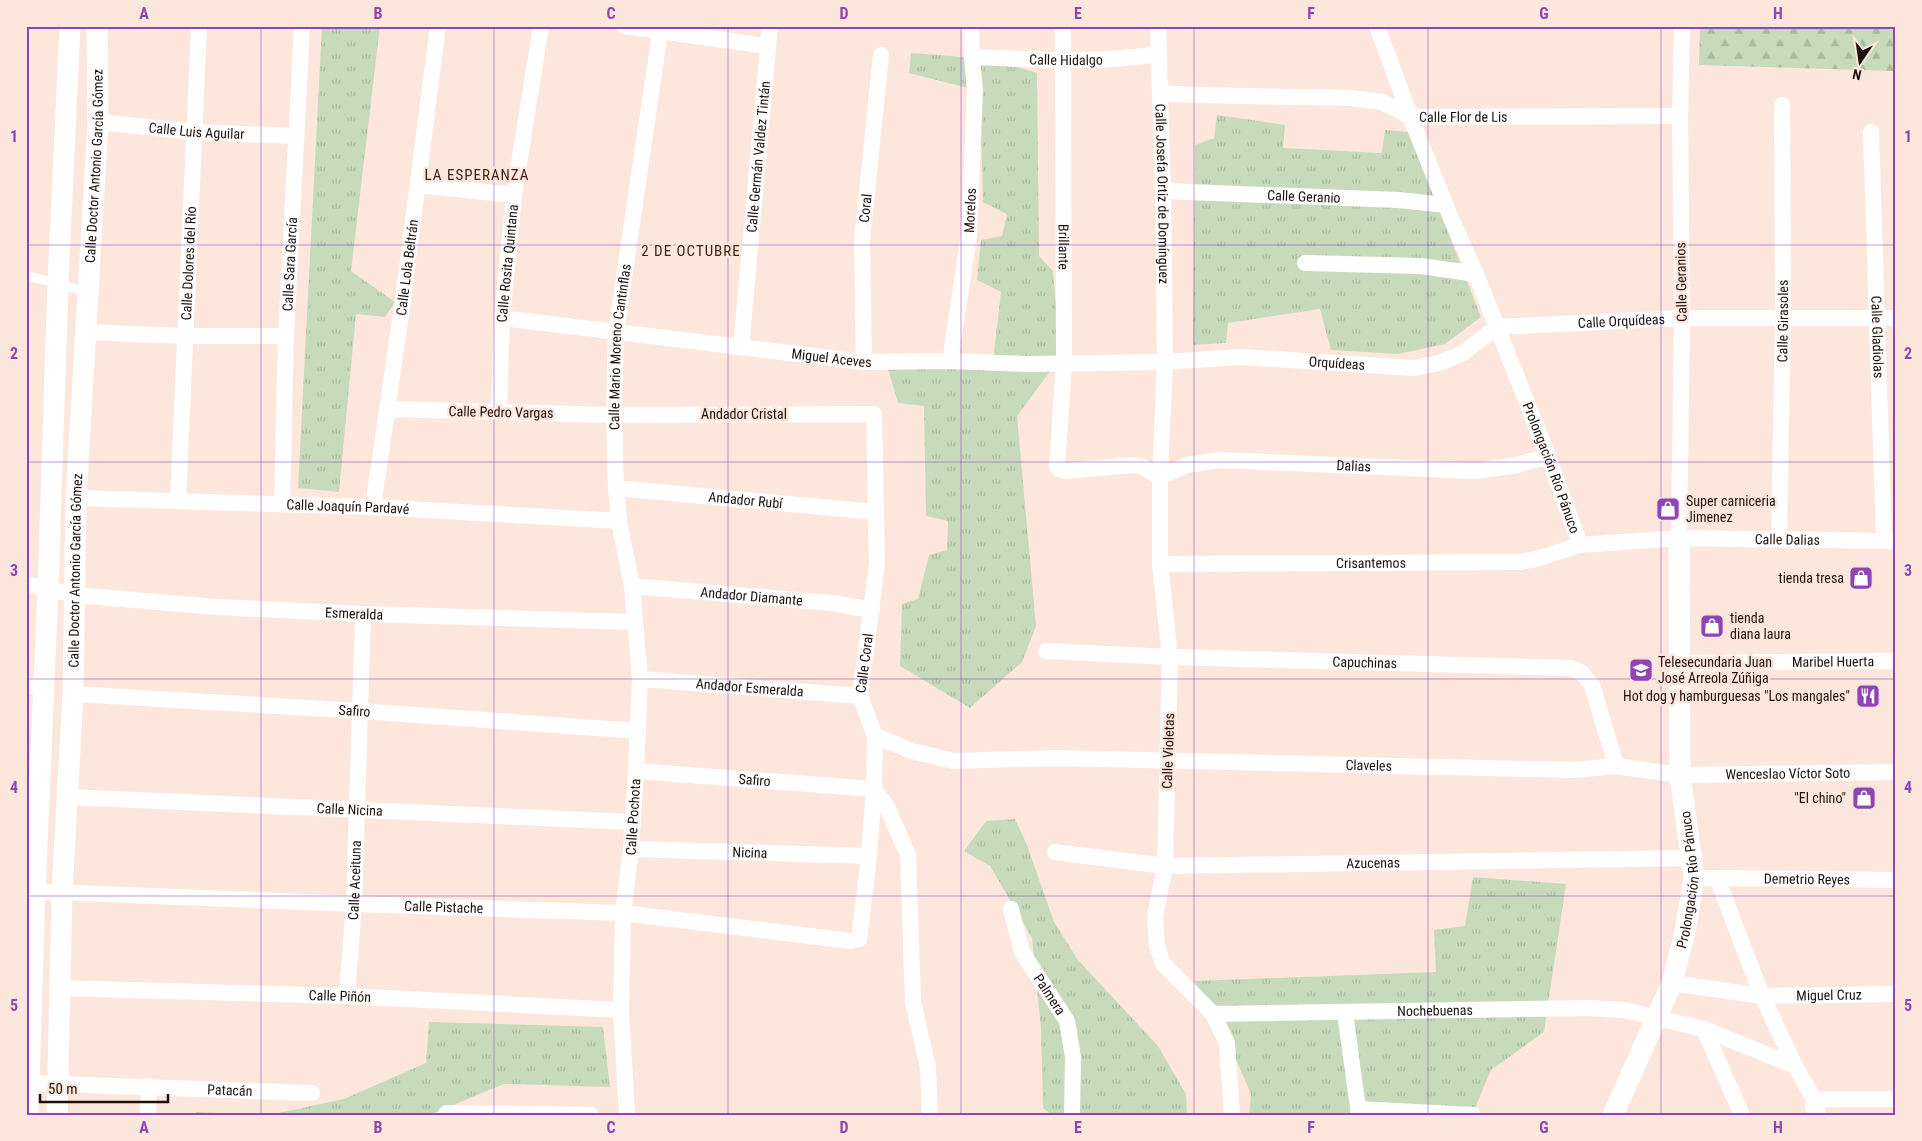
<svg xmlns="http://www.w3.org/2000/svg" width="1922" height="1141" font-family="'Roboto Condensed',sans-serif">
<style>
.grass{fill:url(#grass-tufts)}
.forest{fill:url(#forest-firs)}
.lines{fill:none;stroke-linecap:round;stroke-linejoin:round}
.service{stroke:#fff;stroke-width:9}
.minor{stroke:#fff;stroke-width:16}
.tertiary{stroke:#fff;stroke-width:21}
.grid{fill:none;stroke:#9045b7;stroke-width:1;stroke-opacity:0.55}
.labels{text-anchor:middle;stroke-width:5;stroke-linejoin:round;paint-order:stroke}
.street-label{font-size:14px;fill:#1d110b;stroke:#fde7dd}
.poi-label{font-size:14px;fill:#1d110b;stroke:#fde7dd;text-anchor:start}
.neighbourhood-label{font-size:15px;letter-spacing:1px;fill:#3d2317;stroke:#fde7dd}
.neatline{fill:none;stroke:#9045b7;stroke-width:2}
.grid-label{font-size:16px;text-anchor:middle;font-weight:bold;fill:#9045b7}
</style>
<defs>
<pattern id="grass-tufts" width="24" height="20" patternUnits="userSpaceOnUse" patternTransform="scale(1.25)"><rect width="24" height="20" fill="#c7dabb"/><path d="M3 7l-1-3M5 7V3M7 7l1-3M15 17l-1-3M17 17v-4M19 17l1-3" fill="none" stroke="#aaba9f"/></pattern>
<pattern id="forest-firs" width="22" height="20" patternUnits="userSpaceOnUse" patternTransform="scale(1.25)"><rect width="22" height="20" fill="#c7dabb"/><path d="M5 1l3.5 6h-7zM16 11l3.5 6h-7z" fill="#aaba9f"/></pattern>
</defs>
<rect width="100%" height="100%" fill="#fde7dd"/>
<path class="grass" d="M322,26H380L351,271L395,302L385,317L356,314L339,492L298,488Z
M911,53C957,56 993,59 1037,73L1039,256L1053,271L1060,358L1017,416L1036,626L1022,662L970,708L900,666L902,604L918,599L929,555L947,550L948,521L926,516L924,406L898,403L888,369H992L1001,292L977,280L981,240L1002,236L1007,214L983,202L980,91L909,73Z
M1217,115L1285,125L1283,148L1382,153L1385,130L1409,132L1481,317L1445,344L1398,354L1331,350L1320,309L1228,323L1226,343L1193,345L1195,145L1214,138Z
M1015,819L1027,845L1054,922L1078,960L1158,1046L1186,1094L1187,1115H1052L1043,1108L1041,1028L1032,938L990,866L964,851L986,821Z
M1473,877L1566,884L1544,1032L1491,1070L1472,1115H1249L1251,1094L1228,1041L1194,981L1436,972L1434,930L1465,926Z
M429,1022L603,1027L610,1087L504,1084L429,1115H196V1112L269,1115L344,1099L426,1063Z"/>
<path class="forest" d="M1700,26H1896V71L1699,65Z"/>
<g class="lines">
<path class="service" d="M26,276L58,283L88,293"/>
<g class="minor">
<path d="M624,26L767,46"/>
<path id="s1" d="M1063,26L1064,363L1057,466L1059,469L1066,471L1132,465L1143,467L1160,477L1187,465L1220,460L1476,471L1517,465L1548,456"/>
<path id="s2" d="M1158,26L1163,191L1165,362L1160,477V564L1170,657L1165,866L1155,917L1157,946L1163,964L1213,1014L1227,1043L1232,1115"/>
<path id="s3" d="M1377,26L1410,116L1451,218L1476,274L1548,456L1580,545"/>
<path id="s4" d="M972,57C1033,59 1097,64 1158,54"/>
<path id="s5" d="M1161,93L1194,95L1351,98L1382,102L1410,116L1426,117L1680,116"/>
<path id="s6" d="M98,122L195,132L295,136"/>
<path id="s7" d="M1871,132L1884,541"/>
<path d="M418,185L514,195"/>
<path id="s8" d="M1163,191L1398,200L1446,205"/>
<path d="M1305,263L1421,266L1476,274"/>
<path id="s9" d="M502,318L864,362L950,361L1027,364L1165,362L1241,357L1414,368L1439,363L1463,353L1497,327L1682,318H1896"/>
<path d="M85,332L184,336H286"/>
<path id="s10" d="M741,347L770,26"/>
<path id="s11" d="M950,361L969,235L975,91L972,57L971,26"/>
<path id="s12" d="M864,362L862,240L881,55"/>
<path id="s13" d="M499,412L502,318L514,195L541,26"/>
<path id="s14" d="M616,488L876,512"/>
<path id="s15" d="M76,498L373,507L619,521"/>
<path id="s16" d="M178,501L199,26"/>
<path id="s17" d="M282,503L286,336L302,26"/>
<path id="s18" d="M373,507L402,307L438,26"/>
<path d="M1679,538L1682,318L1680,116L1682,26"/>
<path id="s19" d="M1779,539L1783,318L1782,105"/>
<path id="s20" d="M1160,564L1519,562L1536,559L1580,545L1679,538L1896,541"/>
<path id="s21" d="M26,584L75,595L217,607L363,614L634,622"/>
<path id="s22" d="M632,586L832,603L872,610"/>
<path id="s23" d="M1046,651L1170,657L1571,668L1582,673L1592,685L1616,766"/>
<path id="s24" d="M1679,663L1896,661"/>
<path id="s25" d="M640,679L860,696"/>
<path d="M26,685L44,688"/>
<path id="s26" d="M73,694L360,711L638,731"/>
<path id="s27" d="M875,736L912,751L953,761L1056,758L1574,770L1616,766L1680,775L1896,772"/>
<path id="s28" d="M636,771L874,789L887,807L908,855L913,1002L928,1068L930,1115"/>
<path id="s29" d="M68,797L633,822"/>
<path id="s30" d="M631,849L869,856"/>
<path id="s31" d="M1055,852L1165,866L1691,858"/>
<path d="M1694,878H1717L1762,996L1795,1066L1814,1099L1818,1115"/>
<path id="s32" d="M1717,878L1896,880"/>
<path id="s33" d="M26,891L354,904L623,913L850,941L859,939L869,856L874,789L875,736L860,696L877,564L874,414L614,415L387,409"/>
<path id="s34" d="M1011,909L1022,952L1067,1021L1073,1057L1072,1115"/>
<path id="s35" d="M1672,983L1762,996L1896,994"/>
<path id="s36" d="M60,988L347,996L621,1010"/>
<path id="s37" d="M347,996L354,904L363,614"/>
<path d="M1345,1013L1359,1115"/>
<path id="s38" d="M1213,1014L1591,1008L1624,1010L1704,1029L1795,1066"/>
<path d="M1704,1029L1742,1115"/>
<path id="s39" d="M29,1083L312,1093"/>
<path d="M1813,1108L1814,1099H1896"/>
<path d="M1358,1109L1473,1115"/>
<path d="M148,1115L149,1086"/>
<path d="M445,1115L447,1113L591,1115"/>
<path id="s40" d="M627,1115L621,1010L623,913L631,849L636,771L640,679L632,586L619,521L616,488L614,415L616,332L661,26"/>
</g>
<g class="tertiary">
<path d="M28,1115L35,891L48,590L58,283L70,26"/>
<path id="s41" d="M57,1115L62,892L73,694L76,498L98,122L97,26"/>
<path id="s42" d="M1613,1115L1672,983L1685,932L1694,878L1680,775L1679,538"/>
</g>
</g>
<path class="grid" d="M261,26V1115M494,26V1115M728,26V1115M961,26V1115M1194,26V1115M1428,26V1115M1661,26V1115M26,245H1896M26,462H1896M26,679H1896M26,896H1896"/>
<defs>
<g id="shop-square" transform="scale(1.25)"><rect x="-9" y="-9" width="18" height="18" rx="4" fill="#9045b7" stroke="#fde7dd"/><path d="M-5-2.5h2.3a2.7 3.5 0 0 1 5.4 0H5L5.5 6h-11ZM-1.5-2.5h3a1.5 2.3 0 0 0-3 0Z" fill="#fff"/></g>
<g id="school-square" transform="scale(1.25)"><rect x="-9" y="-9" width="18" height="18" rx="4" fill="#9045b7" stroke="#fde7dd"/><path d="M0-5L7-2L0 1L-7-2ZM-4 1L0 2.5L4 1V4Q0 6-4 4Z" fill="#fff"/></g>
<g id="restaurant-square" transform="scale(1.25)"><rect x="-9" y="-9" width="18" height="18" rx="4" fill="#9045b7" stroke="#fde7dd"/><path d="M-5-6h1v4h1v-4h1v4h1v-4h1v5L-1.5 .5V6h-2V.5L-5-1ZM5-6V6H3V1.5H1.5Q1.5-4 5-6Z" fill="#fff"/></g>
</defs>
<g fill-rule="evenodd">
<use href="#shop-square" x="1668" y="509"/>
<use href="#shop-square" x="1861" y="578"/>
<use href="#shop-square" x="1712" y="626"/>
<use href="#school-square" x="1641" y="670"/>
<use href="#restaurant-square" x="1868" y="696"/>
<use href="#shop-square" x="1864" y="798"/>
</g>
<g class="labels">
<g class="street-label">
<text dy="5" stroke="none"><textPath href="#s4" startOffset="94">Calle Hidalgo</textPath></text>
<text dy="5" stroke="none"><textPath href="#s5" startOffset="306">Calle Flor de Lis</textPath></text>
<text dy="5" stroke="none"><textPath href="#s6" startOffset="99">Calle Luis Aguilar</textPath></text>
<text dy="5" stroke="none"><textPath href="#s10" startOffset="191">Calle Germán Valdez Tintán</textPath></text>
<text dy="5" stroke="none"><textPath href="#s41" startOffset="950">Calle Doctor Antonio García Gómez</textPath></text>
<text dy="5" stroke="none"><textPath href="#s2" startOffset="168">Calle Josefa Ortiz de Domínguez</textPath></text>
<text dy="5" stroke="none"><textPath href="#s8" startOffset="141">Calle Geranio</textPath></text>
<text dy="5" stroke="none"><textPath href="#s12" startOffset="154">Coral</textPath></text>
<text dy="5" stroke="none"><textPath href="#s11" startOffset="152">Morelos</textPath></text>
<text dy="5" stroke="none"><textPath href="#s1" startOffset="221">Brillante</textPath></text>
<text dy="5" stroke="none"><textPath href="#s13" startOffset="149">Calle Rosita Quintana</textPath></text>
<text dy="5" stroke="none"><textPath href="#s16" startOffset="238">Calle Dolores del Río</textPath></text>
<text dy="5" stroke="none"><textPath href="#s17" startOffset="239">Calle Sara García</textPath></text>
<text dy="5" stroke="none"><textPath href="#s18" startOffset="242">Calle Lola Beltrán</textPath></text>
<text transform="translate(1681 282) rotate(-91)" y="5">Calle Geranios</text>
<text dy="5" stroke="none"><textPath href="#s9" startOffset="1134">Calle Orquídeas</textPath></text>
<text dy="5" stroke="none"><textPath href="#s19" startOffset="218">Calle Girasoles</textPath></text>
<text dy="5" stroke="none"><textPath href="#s7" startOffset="205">Calle Gladiolas</textPath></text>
<text dy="5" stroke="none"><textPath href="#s40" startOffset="771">Calle Mario Moreno Cantinflas</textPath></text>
<text dy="5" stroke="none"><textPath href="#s9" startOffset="332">Miguel Aceves</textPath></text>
<text dy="5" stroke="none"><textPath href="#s9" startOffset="838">Orquídeas</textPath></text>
<text transform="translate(501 412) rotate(1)" y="5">Calle Pedro Vargas</text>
<text x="744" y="419">Andador Cristal</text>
<text dy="5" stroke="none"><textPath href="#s1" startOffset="745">Dalias</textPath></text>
<text dy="5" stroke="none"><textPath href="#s3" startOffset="475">Prolongación Río Pánuco</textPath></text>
<text dy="5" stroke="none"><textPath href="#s14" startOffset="130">Andador Rubí</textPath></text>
<text dy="5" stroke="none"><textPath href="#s15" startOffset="272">Calle Joaquín Pardavé</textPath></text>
<text dy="5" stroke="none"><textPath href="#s20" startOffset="630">Calle Dalias</textPath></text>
<text dy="5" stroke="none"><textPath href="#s20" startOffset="211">Crisantemos</textPath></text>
<text dy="5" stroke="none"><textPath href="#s41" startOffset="545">Calle Doctor Antonio García Gómez</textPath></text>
<text dy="5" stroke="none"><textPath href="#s22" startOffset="120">Andador Diamante</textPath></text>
<text dy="5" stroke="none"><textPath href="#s21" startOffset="330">Esmeralda</textPath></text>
<text dy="5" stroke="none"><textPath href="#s24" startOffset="154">Maribel Huerta</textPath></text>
<text dy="5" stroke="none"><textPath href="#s33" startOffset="1115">Calle Coral</textPath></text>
<text dy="5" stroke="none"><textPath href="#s23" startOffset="319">Capuchinas</textPath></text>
<text dy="5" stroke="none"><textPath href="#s25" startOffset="110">Andador Esmeralda</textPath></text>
<text dy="5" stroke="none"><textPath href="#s26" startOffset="282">Safiro</textPath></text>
<text transform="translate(1168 751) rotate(-88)" y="5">Calle Violetas</text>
<text dy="5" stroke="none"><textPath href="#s27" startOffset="498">Claveles</textPath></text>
<text dy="5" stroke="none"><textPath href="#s27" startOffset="918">Wenceslao Víctor Soto</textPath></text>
<text dy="5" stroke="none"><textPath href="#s28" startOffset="119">Safiro</textPath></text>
<text dy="5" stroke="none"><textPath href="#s29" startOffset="282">Calle Nicina</textPath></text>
<text dy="5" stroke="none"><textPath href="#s40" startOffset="299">Calle Pochota</textPath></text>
<text dy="5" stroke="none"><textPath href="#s30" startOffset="119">Nicina</textPath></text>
<text dy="5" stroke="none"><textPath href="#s31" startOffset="319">Azucenas</textPath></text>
<text dy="5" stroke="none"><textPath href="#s32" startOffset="90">Demetrio Reyes</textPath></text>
<text dy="5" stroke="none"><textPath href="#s37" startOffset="116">Calle Aceituna</textPath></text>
<text dy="5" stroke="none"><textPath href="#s42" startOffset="250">Prolongación Río Pánuco</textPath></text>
<text dy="5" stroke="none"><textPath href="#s33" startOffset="418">Calle Pistache</textPath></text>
<text dy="5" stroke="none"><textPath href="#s34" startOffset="95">Palmera</textPath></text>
<text dy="5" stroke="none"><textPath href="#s35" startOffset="158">Miguel Cruz</textPath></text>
<text dy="5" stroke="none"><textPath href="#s36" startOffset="280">Calle Piñón</textPath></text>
<text dy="5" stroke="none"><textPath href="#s38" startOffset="222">Nochebuenas</textPath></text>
<text dy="5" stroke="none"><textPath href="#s39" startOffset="201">Patacán</textPath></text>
</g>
<g class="poi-label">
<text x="1686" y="506">Super carniceria<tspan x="1686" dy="16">Jimenez</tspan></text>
<text x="1844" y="583" text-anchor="end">tienda tresa</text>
<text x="1730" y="623">tienda<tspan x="1730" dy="16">diana laura</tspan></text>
<text x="1658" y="667">Telesecundaria Juan<tspan x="1658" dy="16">José Arreola Zúñiga</tspan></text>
<text x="1850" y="701" text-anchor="end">Hot dog y hamburguesas "Los mangales"</text>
<text x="1846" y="803" text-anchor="end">"El chino"</text>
</g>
<g class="neighbourhood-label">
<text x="477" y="180">LA ESPERANZA</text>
<text x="691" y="256">2 DE OCTUBRE</text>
</g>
</g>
<rect width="1922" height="1141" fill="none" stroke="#fde7dd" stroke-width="55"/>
<g transform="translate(1860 62) rotate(193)" stroke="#fde7dd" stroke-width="4" paint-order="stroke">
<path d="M0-4L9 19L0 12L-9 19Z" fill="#1d110b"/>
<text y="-8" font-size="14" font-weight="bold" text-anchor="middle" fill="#1d110b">N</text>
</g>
<path d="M40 1094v8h128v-8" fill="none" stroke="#1d110b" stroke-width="2.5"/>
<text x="48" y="1094" font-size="15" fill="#1d110b" stroke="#fde7dd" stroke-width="4" paint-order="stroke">50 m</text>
<rect x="28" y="28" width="1866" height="1086" class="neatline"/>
<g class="grid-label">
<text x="144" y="19">A</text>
<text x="378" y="19">B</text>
<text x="611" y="19">C</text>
<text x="844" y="19">D</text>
<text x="1078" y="19">E</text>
<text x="1311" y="19">F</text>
<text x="1544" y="19">G</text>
<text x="1778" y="19">H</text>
<text x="14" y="142">1</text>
<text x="1908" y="142">1</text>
<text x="14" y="359">2</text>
<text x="1908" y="359">2</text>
<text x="14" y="576">3</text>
<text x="1908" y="576">3</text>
<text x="14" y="793">4</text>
<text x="1908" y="793">4</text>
<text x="14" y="1011">5</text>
<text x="1908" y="1011">5</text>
<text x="144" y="1133">A</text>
<text x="378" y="1133">B</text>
<text x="611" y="1133">C</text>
<text x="844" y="1133">D</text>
<text x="1078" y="1133">E</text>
<text x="1311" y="1133">F</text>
<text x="1544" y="1133">G</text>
<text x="1778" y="1133">H</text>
</g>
</svg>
